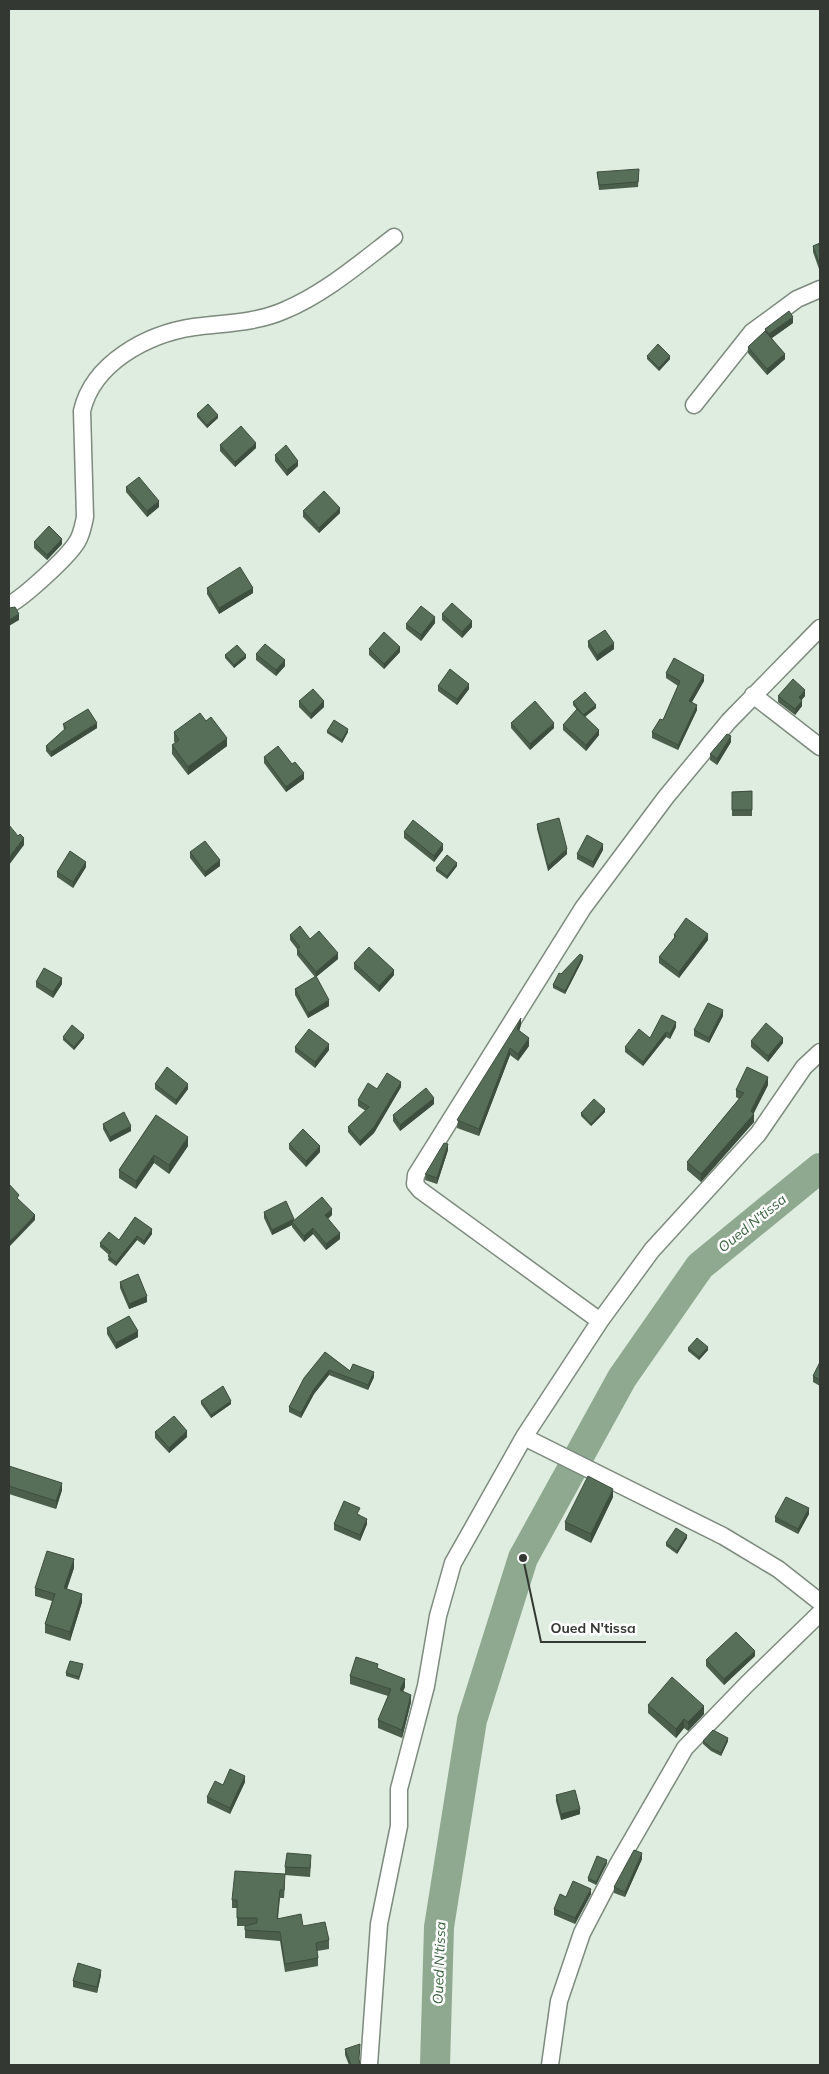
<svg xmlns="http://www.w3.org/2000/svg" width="829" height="2074" font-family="Mulish,sans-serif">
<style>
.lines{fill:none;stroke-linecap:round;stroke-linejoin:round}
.river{stroke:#8fa990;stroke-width:30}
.minor-casing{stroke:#7d8b7e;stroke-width:19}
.minor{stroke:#fff;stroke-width:16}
.wall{fill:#4b5f4c}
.shaded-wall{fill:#3d4e3e}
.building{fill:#576f58;stroke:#3d4e3e}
.labels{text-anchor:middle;stroke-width:5;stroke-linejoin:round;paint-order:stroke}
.water-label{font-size:14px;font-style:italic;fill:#39633e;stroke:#fff}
.leader{fill:none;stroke:#333833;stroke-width:2}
.callout-dot{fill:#333833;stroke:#fff;stroke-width:2}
.callout-label{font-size:14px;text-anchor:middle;font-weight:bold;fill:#333833;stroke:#fff;stroke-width:5;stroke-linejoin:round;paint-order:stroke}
</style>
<rect width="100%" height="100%" fill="#deeddf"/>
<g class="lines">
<path class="river" d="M435,2065L439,1927L472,1720L523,1558L622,1378L700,1266L820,1168"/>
<g class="minor-casing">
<path id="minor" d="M694,405L752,332L797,299L820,289
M9,605C25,596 67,558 77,542C82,534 83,526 85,517L82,411C93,363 147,334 194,327C224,323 255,323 283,311C324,294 359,264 394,237
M753,695L820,747
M600,1321L420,1190L415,1184L416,1175L583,908L666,797L729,721L820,628
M524,1437L723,1536L778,1569L820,1602
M369,2065L379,1924L399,1826V1789L426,1686L438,1616L453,1563L524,1437L600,1321L652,1250L758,1134L804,1067L820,1052
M550,2065L559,2001L582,1933L618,1864L685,1748L746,1685L820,1613"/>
</g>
<use href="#minor" class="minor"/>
</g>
<path class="wall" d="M597,172L639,174L638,187L599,190Z
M820,243V268L819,269L813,252V246Z
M793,323L772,338L785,359L767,375L748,353V347L765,331V329Z
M647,356L670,359L659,371L647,359Z
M197,414L218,418L207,428L197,417Z
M220,445L256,448L235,467L220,451Z
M275,455L298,466L287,476L275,461Z
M126,487L159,507L147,517L126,492Z
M303,511L340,513L319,533L303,517Z
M34,542L62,544L47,560L34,548Z
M207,588L253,593L219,614L207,594Z
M442,614L472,627L462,638L442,620Z
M435,623L421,641L406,629V624Z
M588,641L614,649L597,661L588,647Z
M369,649L400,652L384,669L369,655Z
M256,654L285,666L276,676L256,660Z
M225,655L246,658L234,668L225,658Z
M666,673L704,681L692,702L697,710L678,750L652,738V732L663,720L678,686L666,678Z
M438,686L469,689L457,705L438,691Z
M778,696H805L801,700L802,706L795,715L778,702Z
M299,701L324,707L311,719L299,707Z
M573,702L596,708L585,717L599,735L586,751L563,730V725L577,710L573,705Z
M511,723L554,728L530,750L511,728Z
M63,724L97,728L51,757L46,751V746L64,730Z
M327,731L348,732L342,743L327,733Z
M174,732L227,746L188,775L172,754V745L175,743L174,741Z
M731,742L717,765L710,760V754Z
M264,757L292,764L304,779L286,792L264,763Z
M752,791V816H732V792Z
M537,824L567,854L548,871L537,829Z
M404,832L443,850L434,862L404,838Z
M603,850L593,868L577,859V854Z
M190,852L220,866L205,877L190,858Z
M457,866L447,879L436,871V868Z
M86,867L73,888L57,877V872Z
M290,935L310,939L338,959L316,977L329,1006L308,1018L295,995V989L315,977L297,955V949L290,940Z
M674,935L708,940L679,978L659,963V957L674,938Z
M583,959L565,994L553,988V985L561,974Z
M354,963L394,975L379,992L354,969Z
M36,982L62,984L53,998L36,987Z
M723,1016L709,1043L694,1036V1030Z
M521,1025L519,1031L529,1046L518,1061L510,1055L479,1136L457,1128L458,1120Z
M676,1027L670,1039L666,1037L643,1066L625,1052V1047L650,1038Z
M63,1037L84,1038L74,1050L63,1040Z
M751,1041L783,1043L768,1062L751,1047Z
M295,1047L329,1050L315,1068L295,1052Z
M155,1084L188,1089L176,1105L155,1089Z
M768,1085L754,1113V1122L701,1182L687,1170V1162L739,1099L736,1097V1090Z
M401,1087L374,1133L360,1146L348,1132V1127L366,1111L358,1106V1100L377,1089Z
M434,1104L400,1131L393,1121V1115Z
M605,1112L591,1126L581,1116V1113Z
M156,1115L188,1146L169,1174L154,1163L136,1189L119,1178V1170Z
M103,1124L131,1131L110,1142L103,1129Z
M289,1144L320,1152L306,1167L289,1149Z
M448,1150L437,1184L425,1180L426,1173Z
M264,1212L294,1220L332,1215L328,1219L340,1239L326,1250L313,1234L304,1242L292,1227V1225L272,1235L264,1218Z
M135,1217L152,1234L144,1245L137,1240L116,1266L108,1260L109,1255L100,1247V1243L119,1240Z
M120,1282L147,1302L129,1309L120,1288Z
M107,1328L138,1337L116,1349L107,1334Z
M688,1348L708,1350L699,1360L688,1351Z
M325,1352L350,1371L374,1377L368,1390L329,1375L314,1394L301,1418L289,1412V1407Z
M820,1362V1386L813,1382V1376Z
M201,1401L231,1404L211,1418L201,1404Z
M155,1432L187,1437L169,1453L155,1438Z
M9,1466L62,1490L56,1509L9,1494Z
M613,1497L591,1543L565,1530V1522Z
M360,1514L359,1515L367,1524L360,1541L334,1530V1524Z
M809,1514L798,1534L775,1522V1517Z
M687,1538L677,1554L666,1546V1543Z
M74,1568L67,1589L82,1602L70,1641L45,1633V1624L52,1601L35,1596V1588Z
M755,1656L724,1685L706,1666V1660Z
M83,1667L79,1680L66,1676V1673Z
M378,1668L405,1687L403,1691L411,1702L402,1738L378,1728V1720L388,1696L350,1684V1676Z
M648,1705L704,1714L688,1731L684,1728L676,1738L648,1713Z
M703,1741H728L721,1756L711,1751L703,1744Z
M245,1782L230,1814L207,1803V1797Z
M556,1795L580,1814L561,1820L556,1801Z
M642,1859L625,1897L614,1893V1887Z
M311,1863L310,1877L285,1875V1867Z
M607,1863L596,1885L588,1881V1878Z
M285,1883L284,1898H280L278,1919L303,1926L329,1940V1949L317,1951L318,1958V1966L285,1972L280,1941L245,1938V1926H237V1908H232V1900Z
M591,1894L575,1924L554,1915V1909L566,1897Z
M101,1975L97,1993L73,1987V1981Z
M345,2049L359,2060L360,2064L361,2065H349L345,2055Z"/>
<path class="shaded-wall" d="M793,317V323L769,340V334Z
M785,354V359L767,375V369Z
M670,356V359L659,371V368Z
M218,415V418L207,428V425Z
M256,443V448L235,467V462Z
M298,461V466L287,476V470Z
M159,501V507L147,517V511Z
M340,508V513L319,533V528Z
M62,539V544L47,560V555Z
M253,588V593L219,614V608Z
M19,614V620L9,626V620Z
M435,617V623L421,641V635Z
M472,621V627L462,638V632Z
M614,643V649L597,661V655Z
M400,647V652L384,669V664Z
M246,655V658L234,668V665Z
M285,660V666L276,676V670Z
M704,675V681L689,707V701Z
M469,684V689L457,705V699Z
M805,690V696L799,703V697Z
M324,701V707L311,719V714Z
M802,701V706L795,715V709Z
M596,705V708L583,718V715Z
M697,705V710L678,750V745Z
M97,723V728L51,757V752Z
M554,723V728L530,750V744Z
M348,729V732L342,743V740Z
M599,730V735L586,751V745Z
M731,736V742L717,765V759Z
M227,738V746L188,775V767Z
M304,773V779L286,792V787Z
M24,838V845L9,865V857Z
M443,844V850L434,862V856Z
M603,844V850L593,868V862Z
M567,849V854L548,871V866Z
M220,860V866L205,877V872Z
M86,862V867L73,888V882Z
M457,863V866L447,879V876Z
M708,934V940L679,978V972Z
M338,953V959L316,977V972Z
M583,956V959L565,994V991Z
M394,970V975L379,992V986Z
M62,978V984L53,998V992Z
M329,1000V1006L308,1018V1013Z
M723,1010V1016L709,1043V1038Z
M521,1018V1025L517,1037V1029Z
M676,1022V1027L670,1039V1034Z
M666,1032V1037L643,1066V1062Z
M84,1035V1038L74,1050V1047Z
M529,1038V1046L518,1061V1054Z
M783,1038V1043L768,1062V1056Z
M329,1044V1050L315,1068V1062Z
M510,1048V1055L479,1136V1129Z
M768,1077V1085L752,1116L754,1114V1122L701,1182V1174L751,1111Z
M401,1082V1087L374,1133L360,1146V1141Z
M188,1084V1089L176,1105V1100Z
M434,1098V1104L400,1131V1125Z
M605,1109V1112L591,1126V1124Z
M131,1126V1131L110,1142V1137Z
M188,1137V1146L169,1174V1165Z
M448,1144V1150L437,1184V1178Z
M320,1146V1152L306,1167V1161Z
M154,1155V1163L136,1189V1181Z
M332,1209V1215L325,1221V1215Z
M35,1215V1220L10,1246V1241Z
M294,1219V1224L292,1222V1225L272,1235V1230Z
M313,1228V1234L304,1242V1236Z
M152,1229V1234L144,1245V1241Z
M340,1233V1239L326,1250V1244Z
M137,1236V1240L116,1266V1262Z
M147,1296V1302L129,1309V1304Z
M138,1331V1337L116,1349V1343Z
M708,1347V1350L699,1360V1357Z
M329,1370V1375L314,1394L301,1418V1413L314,1389Z
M374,1372V1377L368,1390V1385Z
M231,1401V1404L211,1418V1415Z
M187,1431V1437L169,1453V1448Z
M62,1483V1490L56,1509V1501Z
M613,1489V1497L591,1543V1534Z
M809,1508V1514L798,1534V1529Z
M367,1519V1524L360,1541V1535Z
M687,1535V1538L677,1554V1551Z
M74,1559V1568L64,1597V1588Z
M82,1594V1602L70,1641V1632Z
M755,1651V1656L724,1685V1679Z
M405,1679V1687L400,1698V1690Z
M411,1695V1702L402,1738V1730Z
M704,1706V1714L688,1731V1722Z
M684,1719V1728L676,1738V1729Z
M728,1738V1741L721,1756V1753Z
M245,1776V1782L230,1814V1808Z
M580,1809V1814L561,1820V1814Z
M642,1853V1859L625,1897V1892Z
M607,1860V1863L596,1885V1882Z
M591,1889V1894L575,1924V1918Z
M101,1970V1975L97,1993V1987Z"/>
<path class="building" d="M639,169L638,182L599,185L597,172Z
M820,243V262L819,263L813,246Z
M789,311L793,317L769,334L765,329Z
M765,331L785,354L767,369L748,347Z
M658,344L670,356L659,368L647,356Z
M208,404L218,415L207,425L197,414Z
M241,426L256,443L235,462L220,445Z
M286,445L298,461L287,470L275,455Z
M139,477L159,501L147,511L126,487Z
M324,491L340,508L319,528L303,511Z
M49,526L62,539L47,555L34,542Z
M240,567L253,588L219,608L207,588Z
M452,603L472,621L462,632L442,614Z
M421,606L435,617L421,635L406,624Z
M15,607L19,614L9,620V608Z
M605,630L614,643L597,655L588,641Z
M384,632L400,647L384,664L369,649Z
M265,644L285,660L276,670L256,654Z
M237,645L246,655L234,665L225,655Z
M674,658L704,675L689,701L697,705L678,745L652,732L660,719L663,720L680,681L666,673Z
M450,669L469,684L457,699L438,686Z
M793,679L805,690L799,697L802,701L795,709L778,696Z
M313,689L324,701L311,714L299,701Z
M585,692L596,705L583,715L573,702Z
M535,701L554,723L530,744L511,723Z
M88,709L97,723L51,752L46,746L66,728L63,724Z
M577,709L599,730L586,745L563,725Z
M200,713L206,721L211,717L227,738L188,767L172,745L179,740L174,732Z
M334,720L348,729L342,740L327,731Z
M727,734L731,736L717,759L710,754Z
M278,746L292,764L295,762L304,773L286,787L264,757Z
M752,791V810H732V792Z
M559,818L567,849L548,866L537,824Z
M413,820L443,844L434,856L404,832Z
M9,825L18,836L20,834L24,838L9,857Z
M587,835L603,844L593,862L577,854Z
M205,841L220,860L205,872L190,852Z
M70,851L86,862L73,882L57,872Z
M447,855L457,863L447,876L436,868Z
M686,918L708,934L679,972L659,957L676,936L674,935Z
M300,926L310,939L319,931L338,953L316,972L297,949L300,947L290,935Z
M369,947L394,970L379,986L354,963Z
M580,954L583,956L565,991L553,985L559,973L561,974Z
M44,968L62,978L53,992L36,982Z
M316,976L329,1000L308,1013L295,989Z
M708,1003L723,1010L709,1038L694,1030Z
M662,1015L676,1022L670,1034L666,1032L643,1062L625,1047L639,1029L650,1038Z
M521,1018L517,1029L529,1038L518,1054L510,1048L479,1129L457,1120Z
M766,1023L783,1038L768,1056L751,1041Z
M72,1025L84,1035L74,1047L63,1037Z
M309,1029L329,1044L315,1062L295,1047Z
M167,1067L188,1084L176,1100L155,1084Z
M747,1067L768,1077L751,1111L754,1114L701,1174L687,1162L744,1093L736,1090Z
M387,1073L401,1082L374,1127L360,1141L348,1127L369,1107L358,1100L368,1083L377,1089Z
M426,1088L434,1098L400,1125L393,1115Z
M594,1099L605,1109L591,1124L581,1113Z
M124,1112L131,1126L110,1137L103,1124Z
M156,1115L188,1137L169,1165L154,1155L136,1181L119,1170Z
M303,1129L320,1146L306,1161L289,1144Z
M444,1143L448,1144L437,1178L425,1174L426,1173Z
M9,1184L19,1195L17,1198L35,1215L10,1241L9,1240Z
M322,1197L332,1209L325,1215L340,1233L326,1244L313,1228L304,1236L292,1222Z
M286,1201L294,1219L272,1230L264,1212Z
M135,1217L152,1229L144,1241L137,1236L116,1262L108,1256L111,1252L100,1243L109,1232L119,1240Z
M138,1274L147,1296L129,1304L120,1282Z
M129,1316L138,1331L116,1343L107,1328Z
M697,1338L708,1347L699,1357L688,1348Z
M325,1352L350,1371L353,1364L374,1372L368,1385L329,1370L314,1389L301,1413L289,1407L304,1378Z
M820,1362V1380L813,1376Z
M223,1386L231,1401L211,1415L201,1401Z
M174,1416L187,1431L169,1448L155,1432Z
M9,1466L62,1483L56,1501L9,1486Z
M588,1476L613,1489L591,1534L565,1522Z
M786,1497L809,1508L798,1529L775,1517Z
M344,1501L360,1508L357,1514L367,1519L360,1535L334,1524Z
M676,1528L687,1535L677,1551L666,1543Z
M47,1551L74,1559L64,1588L82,1594L70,1632L45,1624L55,1594L35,1588Z
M736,1632L755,1651L724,1679L706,1660Z
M356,1657L378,1664L377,1668L405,1679L400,1690L411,1695L402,1730L378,1720L391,1689L350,1676Z
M70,1661L83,1664L79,1677L66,1673Z
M672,1677L704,1706L688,1722L684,1719L676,1729L648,1705Z
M713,1730L728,1738L721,1753L711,1748L703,1741Z
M230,1769L245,1776L230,1808L207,1797L215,1781L223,1785Z
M575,1790L580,1809L561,1814L556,1795Z
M634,1850L642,1853L625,1892L614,1887Z
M287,1853L311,1855L310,1868L285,1867Z
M597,1856L607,1860L596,1882L588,1878Z
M235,1871L285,1874L284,1890H280L277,1919L301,1914L303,1926L325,1922L329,1940L316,1943L318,1958L285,1964L280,1932L245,1930V1926L257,1923V1918H237V1900H232Z
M573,1881L591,1889L575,1918L554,1909L560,1894L566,1897Z
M78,1963L101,1970L97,1987L73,1981Z
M360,2044L359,2059L360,2064L361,2065H351L345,2049Z"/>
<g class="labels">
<g class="water-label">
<text transform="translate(752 1223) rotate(-39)" y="5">Oued N'tissa</text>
<text transform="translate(439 1963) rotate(-88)" y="5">Oued N'tissa</text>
</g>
</g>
<path class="leader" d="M523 1558L541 1642H646"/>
<circle class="callout-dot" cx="523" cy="1558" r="5"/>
<g class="callout-label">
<text x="593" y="1633">Oued N'tissa</text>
</g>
<rect width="829" height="2074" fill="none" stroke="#333833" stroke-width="20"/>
</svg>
